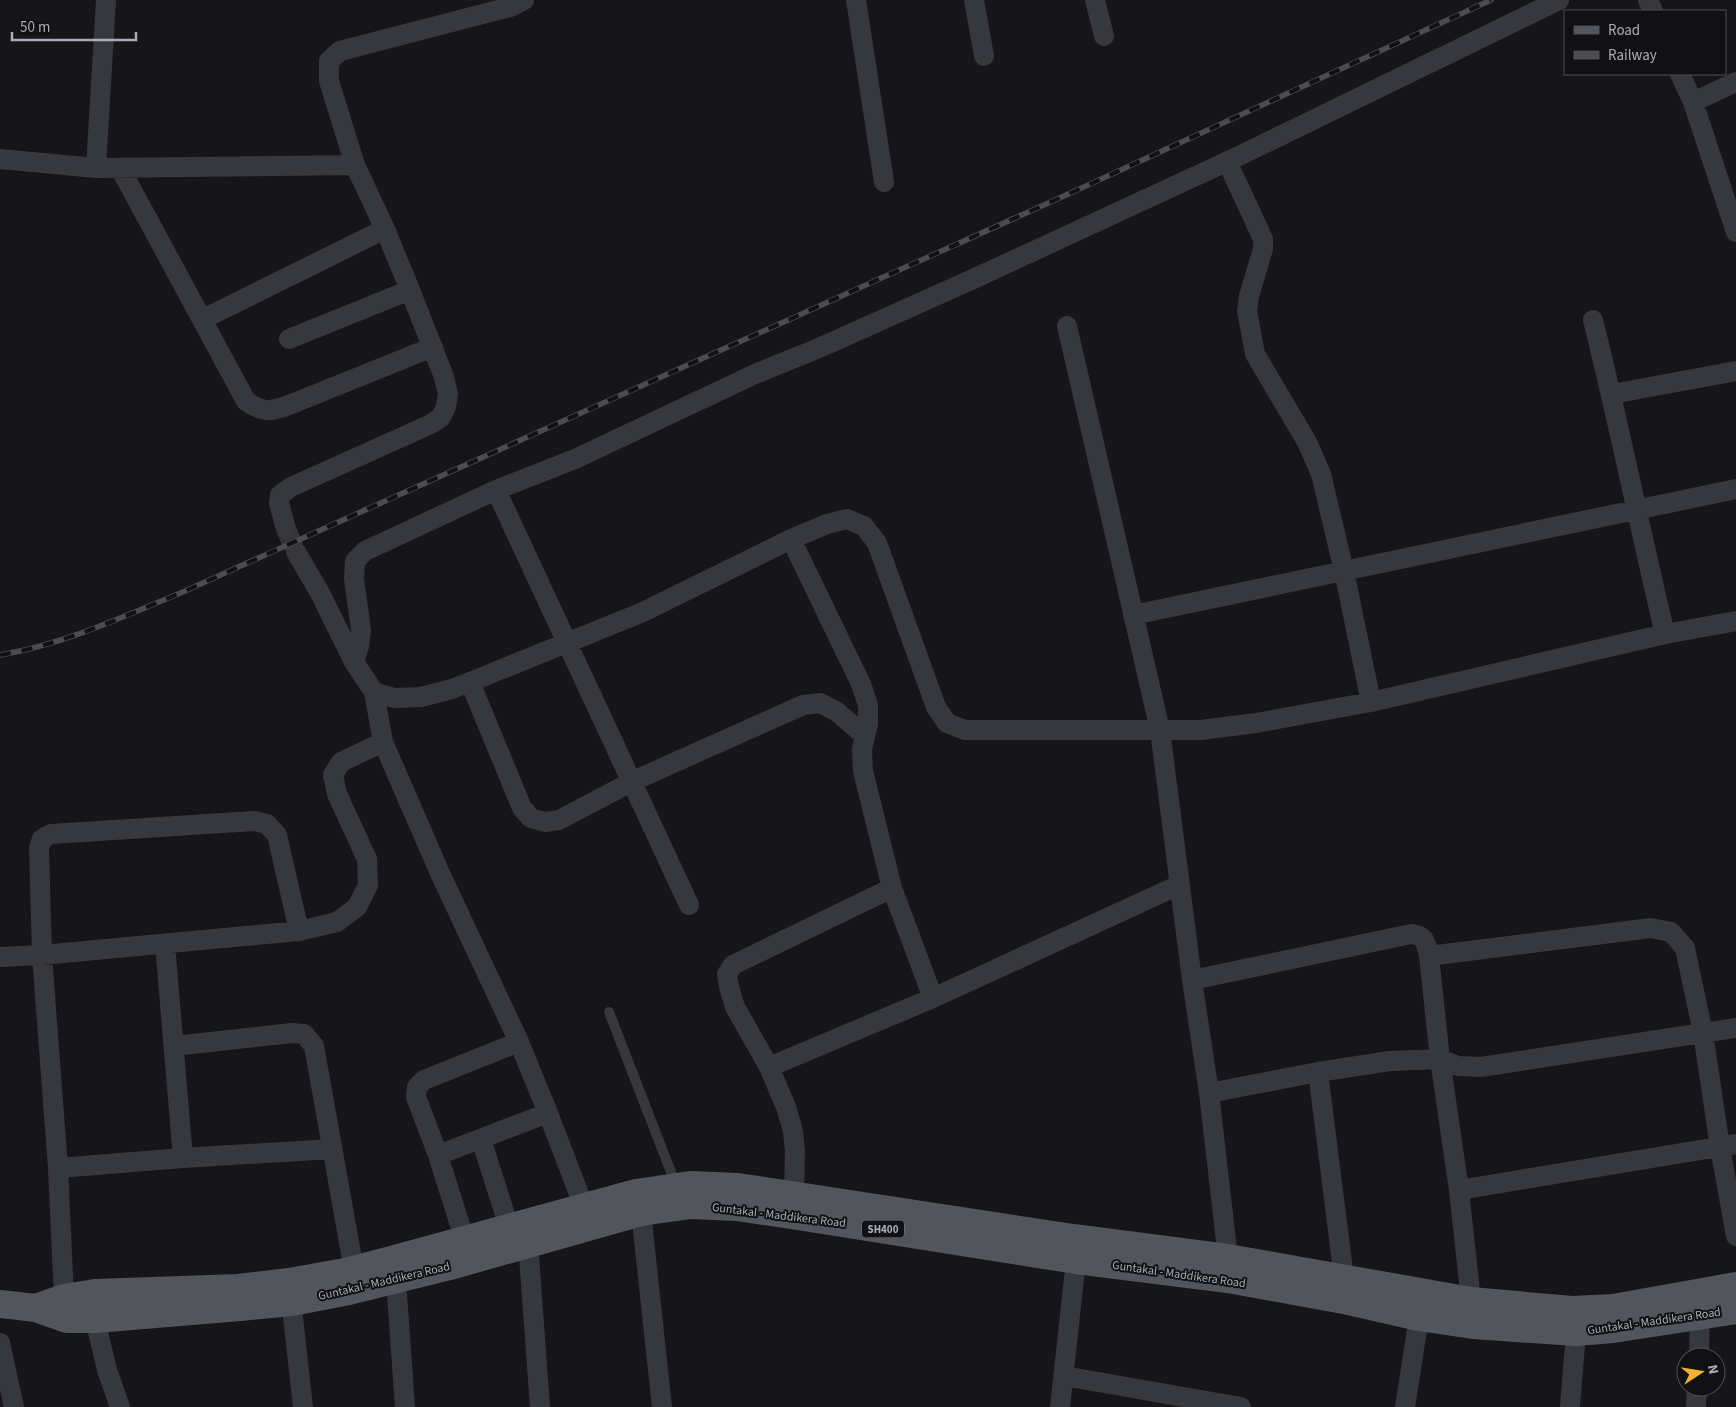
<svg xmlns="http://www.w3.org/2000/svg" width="1736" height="1407" font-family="'Source Sans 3',sans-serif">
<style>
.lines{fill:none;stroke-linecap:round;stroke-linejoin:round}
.minor-tunnel{stroke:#333438;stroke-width:20;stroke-dasharray:20 10;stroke-linecap:butt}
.service{stroke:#37383d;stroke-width:10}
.minor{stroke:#37383d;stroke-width:20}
.primary{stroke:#53555c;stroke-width:28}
.rail-casing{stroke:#4a4c52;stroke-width:5.5}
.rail{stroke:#111113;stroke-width:4;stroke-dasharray:11;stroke-linecap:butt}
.labels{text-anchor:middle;stroke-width:4;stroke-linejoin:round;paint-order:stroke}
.shield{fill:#111113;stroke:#7b7e86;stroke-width:1}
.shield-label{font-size:11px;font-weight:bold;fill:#a8adb8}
.street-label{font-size:12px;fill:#a8adb8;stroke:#111113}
</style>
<rect width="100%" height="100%" fill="#161618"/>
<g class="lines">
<path class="minor-tunnel" d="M286,529L296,552"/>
<path class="service" d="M609,1012L676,1185"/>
<path class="minor" d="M856,0L884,182
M974,0L984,56
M1095,0L1104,36
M1648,0L1653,11
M1680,74L1693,102L1736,232
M1693,102L1736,82
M0,159L96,168L355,165
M1227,161L1263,239V249L1249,296L1247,311L1255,354L1307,442L1321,474L1344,571L1371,702
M96,168L106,0
M120,168L246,401C263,413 270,412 289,405L433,347
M203,319L385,229
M1593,320C1619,424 1640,530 1665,634
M1067,326L1160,730L1192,980L1209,1093L1228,1258
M289,339L410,290
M1612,394L1736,371
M496,490L689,905
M286,529L279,503L280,495L291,487L431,424L441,417L446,407L448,394L444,377L410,290L385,229L355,165L329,81V61L340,51L510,7L524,0
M791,539L861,684L868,705V724L862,749L863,771L892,888L933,998
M296,552L320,593L354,662L374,692L394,698L421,697L452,689L470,682L643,612L791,539L827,524L847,519L864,526L877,543L936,707L947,723L965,730H1201L1256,723L1371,702L1665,634L1736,621
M1133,615L1736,489
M354,662L359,646L361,630L354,579L355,561L365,551L496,490L575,459L755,374L819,348L971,280L1239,156L1559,0
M470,682L522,808L531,818L545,822L559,820L633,781L803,705L820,703L836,711L865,736
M374,692L383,742L439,871L519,1042L548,1113L584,1207
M165,944L183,1158
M1429,956L1651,928L1671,932L1685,948L1703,1033L1720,1147L1736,1236
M0,957L42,955L299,931L337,922L357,907L368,885L367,859L337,794L333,775L341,762L383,742
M1192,980L1411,934C1426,935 1426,944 1429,956L1440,1059L1459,1190L1471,1301
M174,1046L292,1033L304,1034L314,1046L354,1270
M769,1067L933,998L1179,885
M1318,1072L1344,1278
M1209,1093L1318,1072L1390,1061L1440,1059L1458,1066L1481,1067L1736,1028
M481,1139L509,1227
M438,1155L548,1113
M58,1168L183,1158L332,1149
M1459,1190L1736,1144
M794,1195L795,1152L793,1131L786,1107L769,1067L735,1007L729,987L727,974L733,965L892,888
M641,1212L662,1407
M465,1241L438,1155L416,1097L417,1087L424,1080L519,1042
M528,1242L540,1407
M396,1280L405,1407
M290,1290L303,1407
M64,1298L58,1168L42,955L39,848L42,839L51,834L254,821L267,824L277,835L299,931
M95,1319L107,1370L120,1407
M0,1343L14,1407
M1699,1357L1700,1304
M1064,1376L1241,1407
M1060,1407L1076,1260L1079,1246
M1405,1407L1419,1317
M1570,1407L1576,1332
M1696,1407L1697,1387"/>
<path class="primary" d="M0,1304L36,1308L67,1319H95L240,1307L292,1302L349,1291L450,1266L641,1212L691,1205L737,1207L791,1215L1076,1260L1228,1279L1349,1301L1419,1317L1473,1325L1576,1332L1613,1329L1736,1310
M36,1308L64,1298L95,1293L238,1288L289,1282L345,1272L391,1260L636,1193L690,1185L738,1187L1073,1238L1228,1258L1471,1301L1572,1310L1613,1308L1736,1286"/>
<g class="rail-casing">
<path id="rail" d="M0,655C65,644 125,616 185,591L1075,191L1491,0"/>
</g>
<use href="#rail" class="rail"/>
</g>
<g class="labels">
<rect class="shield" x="862" y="1220.5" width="42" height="17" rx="4"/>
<g class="shield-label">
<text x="883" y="1233">SH400</text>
</g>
<g class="street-label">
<text transform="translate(779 1215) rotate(7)" y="4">Guntakal - Maddikera Road</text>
<text transform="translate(1179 1274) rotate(8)" y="4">Guntakal - Maddikera Road</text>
<text transform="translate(384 1281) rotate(-13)" y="4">Guntakal - Maddikera Road</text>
<text transform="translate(1654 1321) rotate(-8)" y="4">Guntakal - Maddikera Road</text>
</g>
</g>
<rect x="1564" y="10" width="162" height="65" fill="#111113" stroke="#4d4f55"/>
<rect x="1574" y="26" width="25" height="8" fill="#53555c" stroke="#4d4f55"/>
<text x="1608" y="35" font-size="15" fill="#a8adb8">Road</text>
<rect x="1574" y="51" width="25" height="8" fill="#4a4c52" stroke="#4d4f55"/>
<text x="1608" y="60" font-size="15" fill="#a8adb8">Railway</text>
<g transform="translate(1701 1372) rotate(78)"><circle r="24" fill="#111113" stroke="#4d4f55"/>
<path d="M0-4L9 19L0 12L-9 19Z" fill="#f2b134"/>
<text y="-8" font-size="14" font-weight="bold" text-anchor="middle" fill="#a8adb8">N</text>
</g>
<path d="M12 32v8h124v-8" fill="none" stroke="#a8adb8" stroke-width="2.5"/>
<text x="20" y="32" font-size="15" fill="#a8adb8" stroke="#111113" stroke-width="4" paint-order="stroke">50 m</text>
</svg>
